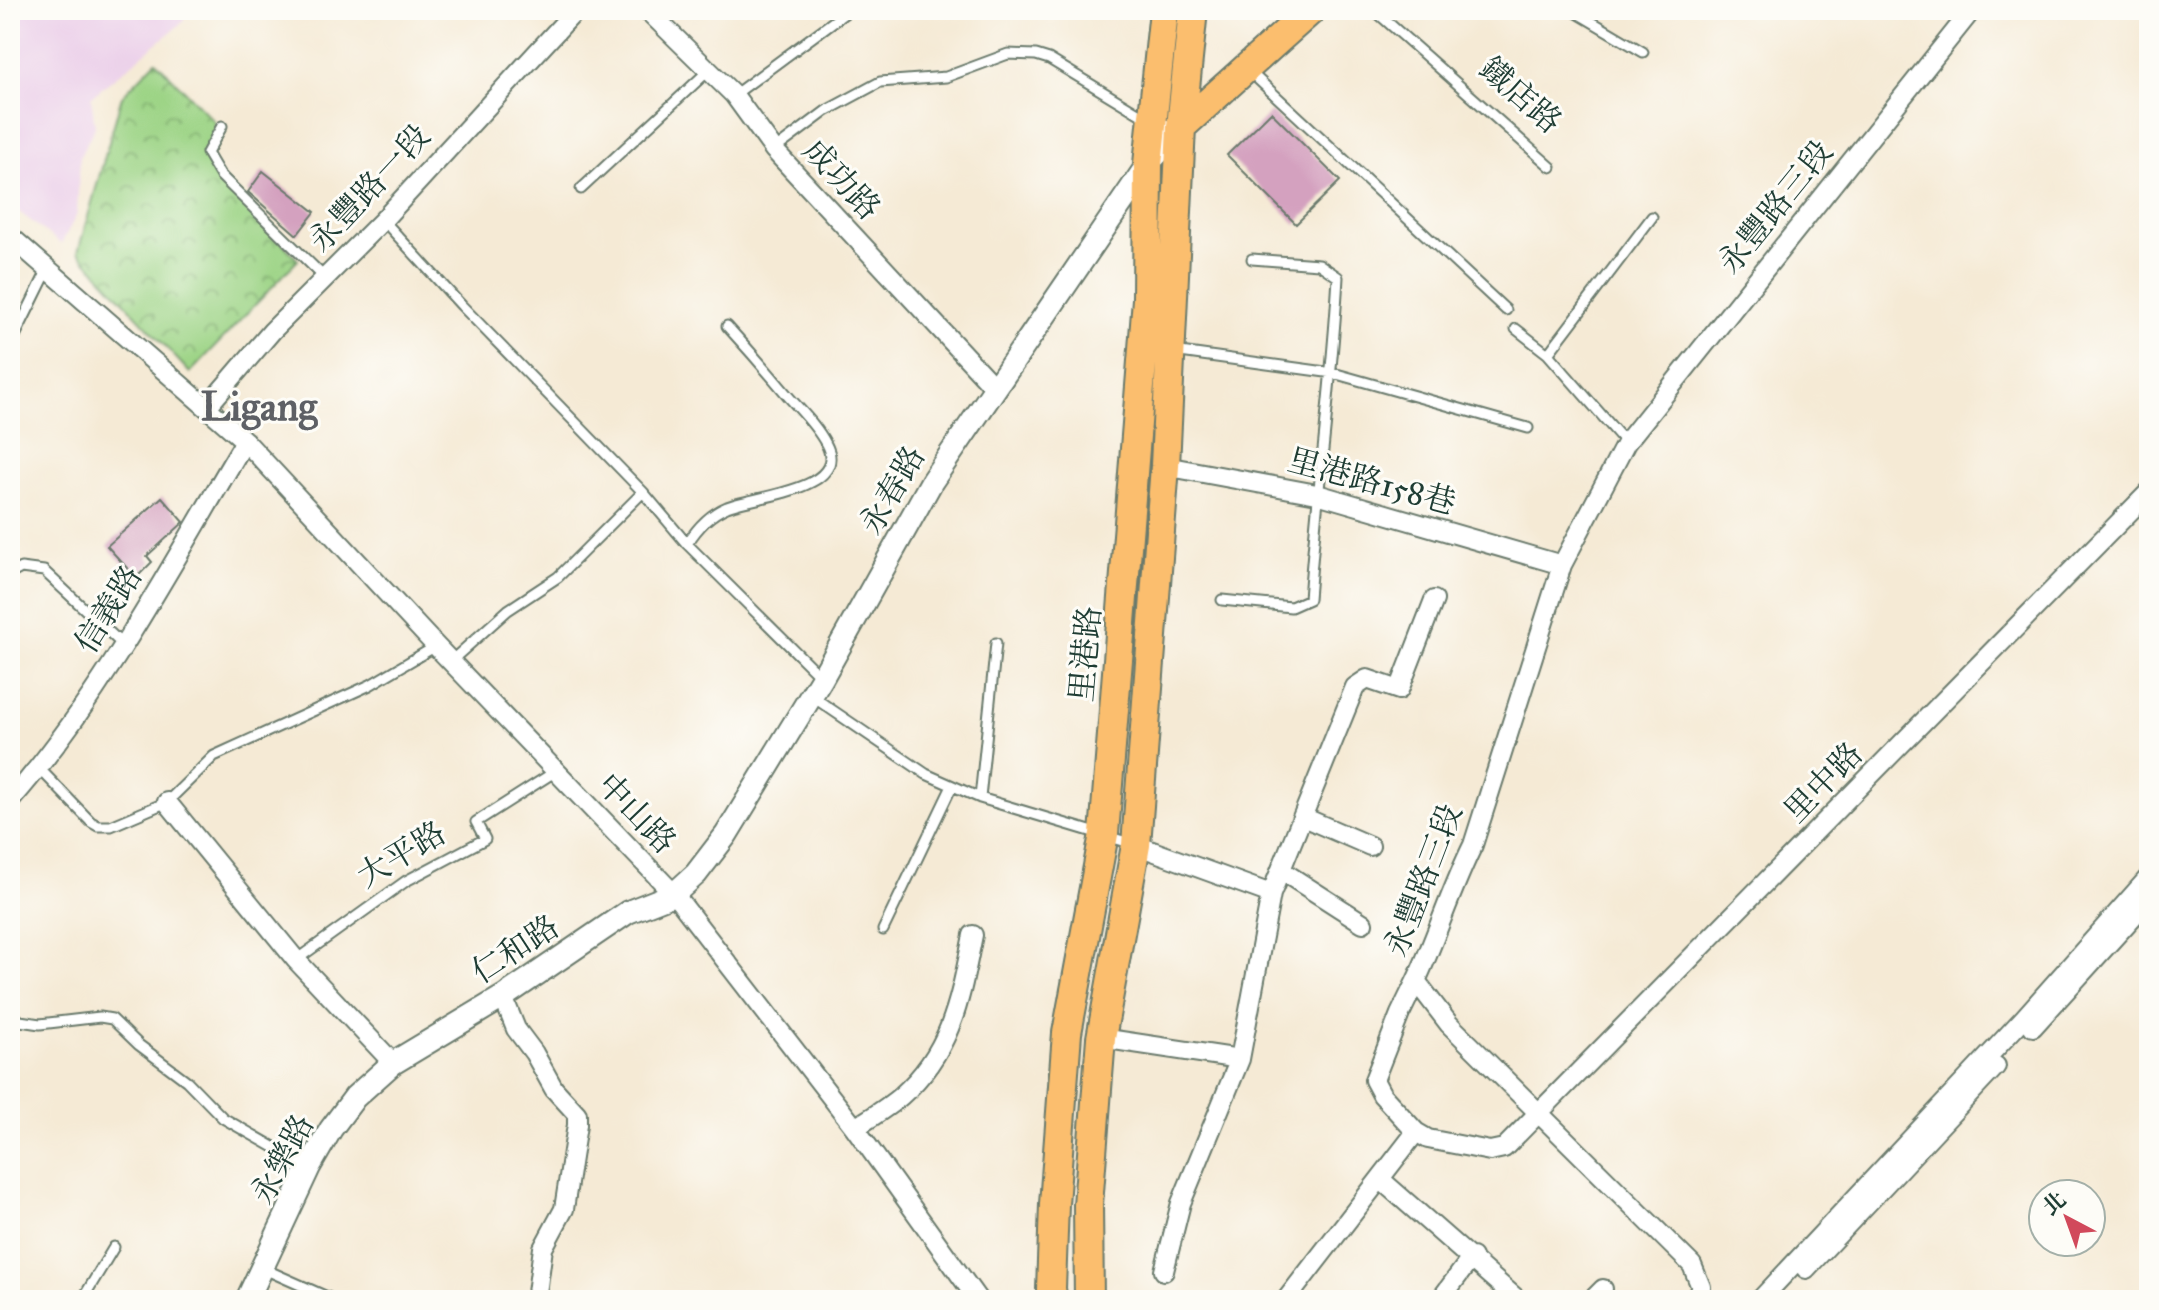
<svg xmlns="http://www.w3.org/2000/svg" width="2159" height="1310" font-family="'IM FELL Great Primer','Noto Serif TC',serif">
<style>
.built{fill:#ecd1ea}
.park{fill:url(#park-crowns);stroke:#5e885d;stroke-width:2}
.building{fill:#d4a1bf}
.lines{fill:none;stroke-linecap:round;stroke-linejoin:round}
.service-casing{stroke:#6a7a6c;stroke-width:13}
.minor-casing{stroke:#6a7a6c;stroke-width:22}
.tertiary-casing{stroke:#6a7a6c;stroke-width:26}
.primary-casing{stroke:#6a7a6c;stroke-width:32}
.service{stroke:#fff;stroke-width:9}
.minor{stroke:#fff;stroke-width:18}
.tertiary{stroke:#fff;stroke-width:22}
.primary{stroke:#fbbe6e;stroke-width:28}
.labels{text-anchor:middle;stroke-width:6;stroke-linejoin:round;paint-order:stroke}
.street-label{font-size:32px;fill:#1f3d34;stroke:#fdfcf7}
.district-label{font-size:40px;font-weight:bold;fill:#5e6065;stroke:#fdfcf7}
</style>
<defs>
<pattern id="park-crowns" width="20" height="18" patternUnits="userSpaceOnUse" patternTransform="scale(2)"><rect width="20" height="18" fill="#9dd486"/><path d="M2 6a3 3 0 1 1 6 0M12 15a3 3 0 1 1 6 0" fill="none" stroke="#7fad6e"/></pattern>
</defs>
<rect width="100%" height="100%" fill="#fdfcf7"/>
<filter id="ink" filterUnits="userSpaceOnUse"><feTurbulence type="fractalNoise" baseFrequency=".0125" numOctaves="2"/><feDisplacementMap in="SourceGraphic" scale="16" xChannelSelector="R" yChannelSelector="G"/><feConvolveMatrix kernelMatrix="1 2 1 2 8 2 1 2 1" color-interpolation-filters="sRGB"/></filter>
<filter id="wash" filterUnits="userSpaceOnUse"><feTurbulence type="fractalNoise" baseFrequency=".006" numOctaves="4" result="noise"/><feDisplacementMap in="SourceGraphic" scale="32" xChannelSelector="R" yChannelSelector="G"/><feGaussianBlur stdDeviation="1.8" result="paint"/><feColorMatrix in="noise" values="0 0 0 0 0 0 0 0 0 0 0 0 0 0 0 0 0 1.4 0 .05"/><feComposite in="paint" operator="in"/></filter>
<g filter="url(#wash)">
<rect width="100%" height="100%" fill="#f5ead5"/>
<path class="built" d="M10,10H188L183,22L91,97L95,127L80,156L77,214L61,244L10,205Z"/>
<path class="park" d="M156,61L215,122L211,165L298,260L190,373L78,252L122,96Z"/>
<g id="blocks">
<path class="building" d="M1271,112L1340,181L1296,224L1227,155Z
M263,171L315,212L297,235L248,192Z
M162,497L184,522L147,556L152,562L136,578L107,546Z"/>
</g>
</g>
<g filter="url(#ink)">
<use href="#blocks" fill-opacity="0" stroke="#6a7a6c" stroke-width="2"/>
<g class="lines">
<g class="service-casing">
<path id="service" d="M1374,10L1551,167
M1572,10L1643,52
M1248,70L1506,310
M734,95L849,10
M222,126L207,153L220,175L325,278
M774,150L826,111L880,82L946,77L1008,54L1036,55L1049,59L1153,122L1179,127
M581,189L707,72
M383,220L462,306L643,492L687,544L821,677
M1516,329L1548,354L1626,443
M10,346L49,267
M1173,351L1333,373L1528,428
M1548,354L1652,217
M687,544C697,528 710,514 727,507C752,496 851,491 826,444C817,426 801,411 788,396C768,372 748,349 727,326
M10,574L21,568L44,571L123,645
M1222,600L1291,607L1309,599C1317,491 1332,385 1338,277L1319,264L1252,259
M451,661L508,610L558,577L643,492
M813,697L926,774L980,798L1130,843
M39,768L91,822L98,826H111L167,802L214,756L370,685L436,646
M980,798L996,643
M883,930L952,786
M296,960L406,881L485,839L476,822L556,771
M10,1012L20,1021L40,1024L100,1017L112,1019L139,1045L187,1081L223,1118L307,1166
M264,1269L334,1300
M82,1300L114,1247"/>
</g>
<g class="minor-casing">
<path id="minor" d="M647,10L734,95L774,150L994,387
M10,236L245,441L436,646L674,894L855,1128L978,1300
M207,407L272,331L383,220L576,10
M1165,466L1317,494L1562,565
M10,801C102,697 174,560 245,441
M167,802L296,960L393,1063
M1303,817L1370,846
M1136,845L1271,894
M1282,871L1363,923
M1416,981L1400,1014L1374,1080L1382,1095L1416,1132L1428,1139L1490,1151L1504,1148L2149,492
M503,997L516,1029L534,1053L554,1089L577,1114V1125L564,1209L543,1248L537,1293L541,1300
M2033,1027L2149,899
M1101,1038L1240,1059
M855,1128C870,1118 887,1108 901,1096C952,1051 960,999 973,935
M1380,1179L1518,1300
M1806,1269L1996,1066
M1164,1271L1181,1203L1240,1059L1271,894L1355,687L1367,679L1399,690L1434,600
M1286,1300L1416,1132
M1440,1300L1472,1257
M1592,1300L1603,1289
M1695,1300L1701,1287L1692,1265L1449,1024L1416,981C1437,936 1451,889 1473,845L1562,565L1626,443L1972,10
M1760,1300L2023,1019L2149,877"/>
</g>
<g class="tertiary-casing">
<path id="tertiary" d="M247,1300L309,1167L331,1129L355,1097L393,1063L503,997L628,912L674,894L696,874L726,835L822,678L932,481L1148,164L1181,127"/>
</g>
<g class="primary-casing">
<path id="primary" d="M1181,127L1311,10
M1053,1300L1051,1289L1054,1204L1067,1033L1104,834L1147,299L1148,164L1164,10
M1089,1300L1088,1205L1101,1038L1136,845L1165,466L1181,127L1193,10"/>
</g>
<use href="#service" class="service"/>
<use href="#minor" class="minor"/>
<use href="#tertiary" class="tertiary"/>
<use href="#primary" class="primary"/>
</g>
</g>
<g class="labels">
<g class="street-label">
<text transform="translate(1521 95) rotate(41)" y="11">鐵店路</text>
<text transform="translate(842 179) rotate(47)" y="11">成功路</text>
<text transform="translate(369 188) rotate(-47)" y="11">永豐路一段</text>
<text transform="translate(1775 207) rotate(-51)" y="11">永豐路三段</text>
<text transform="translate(1372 481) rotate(15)" y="11">里港路158巷</text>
<text transform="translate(892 490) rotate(-60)" y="11">永春路</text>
<text transform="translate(108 609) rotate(-58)" y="11">信義路</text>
<text transform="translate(1085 654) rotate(-85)" y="11">里港路</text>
<text transform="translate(1823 782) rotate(-46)" y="11">里中路</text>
<text transform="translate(637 813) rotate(46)" y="11">中山路</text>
<text transform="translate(401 854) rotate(-31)" y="11">大平路</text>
<text transform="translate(1423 880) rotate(-69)" y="11">永豐路三段</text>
<text transform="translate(515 949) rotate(-33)" y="11">仁和路</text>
<text transform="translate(282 1159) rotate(-62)" y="11">永樂路</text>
</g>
<g class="district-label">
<text x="259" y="420">Ligang</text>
</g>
</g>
<rect width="2159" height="1310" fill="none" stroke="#fdfcf7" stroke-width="40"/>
<g transform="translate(2067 1218) rotate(319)"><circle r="38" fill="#fdfcf7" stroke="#a4b0a9" stroke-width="2"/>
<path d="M0-6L14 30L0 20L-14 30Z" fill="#d1495b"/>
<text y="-12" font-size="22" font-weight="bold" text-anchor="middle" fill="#1f3d34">北</text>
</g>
</svg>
